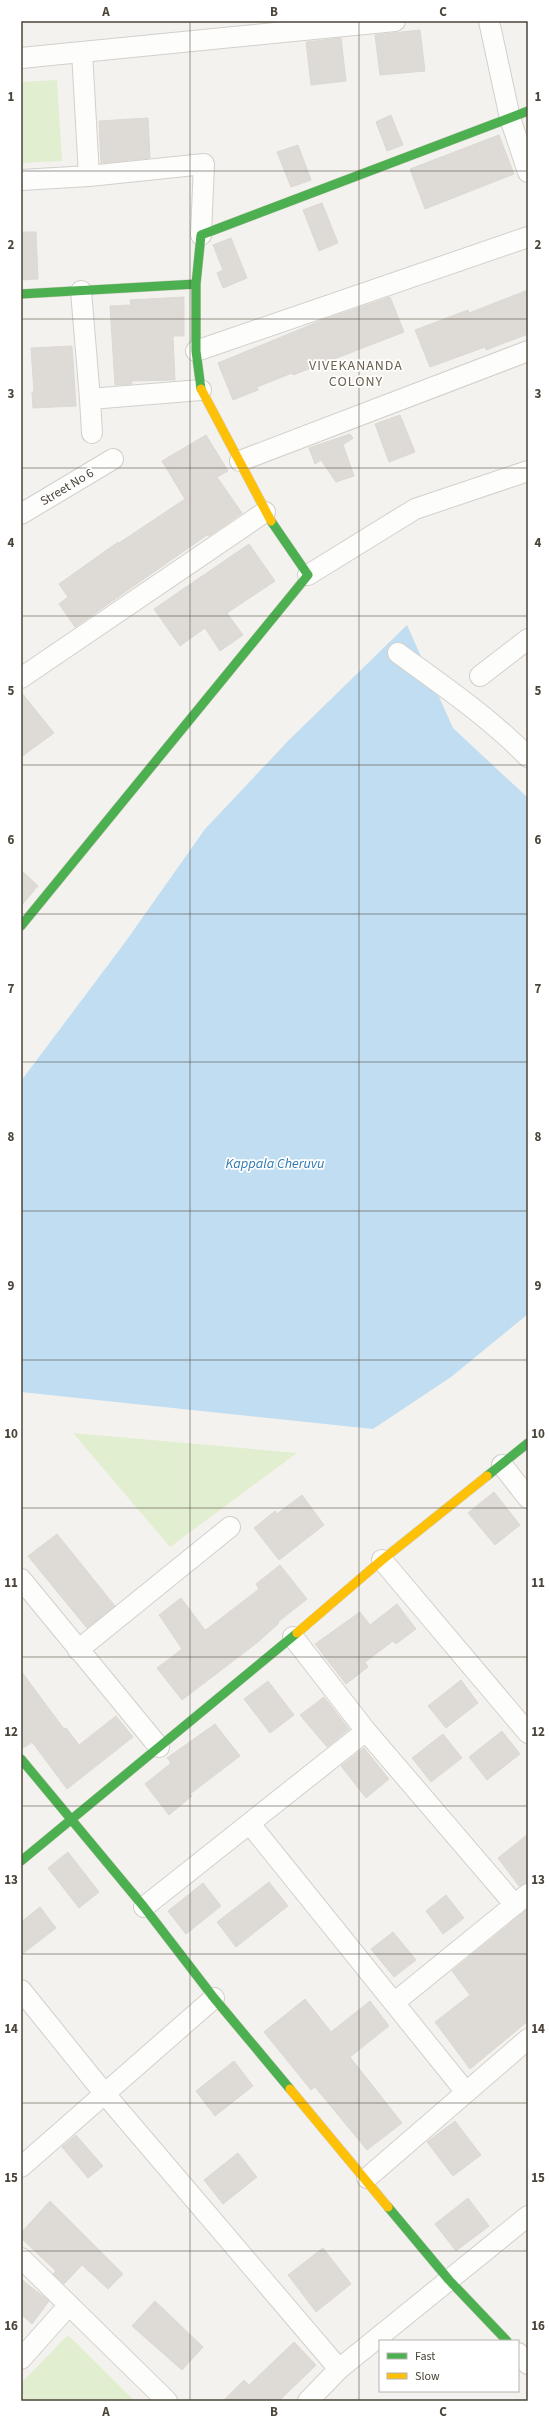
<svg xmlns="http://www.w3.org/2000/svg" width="549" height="2422" font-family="'Source Sans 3',sans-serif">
	<rect width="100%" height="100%" fill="#f4f2ee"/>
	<path fill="#e1eecf" d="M57 80 62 161 21 163V82Z
		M73 1433 297 1453 170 1547Z
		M68 2335 135 2401H21V2383Z"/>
	<path fill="#c0ddf1" d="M407 625 453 728 528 798V1314L451 1377 373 1429 21 1392V1081L126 941 205 829 289 740Z"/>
	<path fill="#dedbd6" stroke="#dcd9d4" d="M420 30 425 71 380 75 375 35Z
		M341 38 346 81 311 85 306 42Z
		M391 115 403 145 387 151 376 122Z
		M148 118 150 158 101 163 99 121Z
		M499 135 514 174 425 209 410 169Z
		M298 145 311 180 291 187 277 152Z
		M322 203 338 243 319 251 303 210Z
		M21 232H36L38 279 21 280Z
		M231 238 247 278 223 288 217 273 223 270 213 245Z
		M528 290V334L486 350 485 347 430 367 415 330 468 310 469 313Z
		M184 297V336H173L175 380 131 381 132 384 115 385 110 306 131 305 130 300Z
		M390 297 404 332 293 375 292 373 257 387 258 390 233 400 218 363 320 321Z
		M72 346 76 406 33 408 32 392H34L31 348Z
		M400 415 415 452 389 462 375 424Z
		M350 434 353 438 343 445 354 476 336 482 321 460 315 464 309 448Z
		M206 435 228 471 217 477 242 513 209 536 207 535 75 627 59 604 68 597 59 584 118 542 119 543 185 499 162 461Z
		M249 544 275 581 227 613 243 635 220 651 205 628 180 646 154 609Z
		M21 692 54 733 21 757Z
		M21 870 38 886 21 906Z
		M494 1492 520 1525 495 1545 468 1513Z
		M302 1495 324 1525 279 1560 254 1528 275 1511 277 1514Z
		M57 1534 115 1606 87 1628 28 1556Z
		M280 1565 307 1599 278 1622 279 1623 258 1642 182 1700 157 1668 182 1649 159 1615 181 1598 205 1630 207 1629 259 1589 256 1584Z
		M397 1604 416 1629 396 1644 393 1641 365 1662 368 1667 346 1684 315 1644 360 1612 370 1625Z
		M21 1671 64 1729 66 1728 79 1745 116 1716 133 1737 67 1789 32 1742 25 1747H21Z
		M461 1680 478 1703 446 1728 428 1706Z
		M268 1681 294 1715 270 1733 244 1699Z
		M324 1697 349 1729 327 1747 300 1715Z
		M215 1724 240 1756 190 1794 192 1796 169 1815 145 1784 171 1763 167 1758Z
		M502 1731 520 1754 487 1780 469 1757Z
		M443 1734 462 1758 431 1782 412 1758Z
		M364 1748 389 1779 366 1798 341 1766Z
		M528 1834V1883L519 1886 498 1858Z
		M68 1852 99 1892 79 1908 48 1868Z
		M269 1882 288 1906 236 1947 217 1922Z
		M203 1883 221 1906 186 1934 168 1911Z
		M446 1895 464 1918 443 1934 426 1911Z
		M40 1907 56 1928 21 1955V1922Z
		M528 1909V2021L470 2069 435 2022 470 1995 452 1971Z
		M393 1932 416 1960 394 1977 371 1949Z
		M305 1999 331 2032 370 2001 389 2026 350 2057 402 2123 367 2150 315 2087 311 2090 264 2032Z
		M234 2061 253 2086 215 2116 196 2091Z
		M455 2121 481 2155 453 2176 427 2142Z
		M76 2135 103 2166 88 2178 62 2147Z
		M238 2153 257 2177 223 2204 204 2180Z
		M468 2198 489 2226 456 2251 435 2224Z
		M50 2201 123 2274 108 2289 82 2265 64 2284 53 2274 56 2271 21 2238V2233Z
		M323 2248 351 2284 316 2312 288 2275Z
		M21 2279 49 2301 32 2324 21 2314Z
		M155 2301 203 2347 182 2370 132 2326Z
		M294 2342 316 2365 279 2401H223L244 2380 249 2385Z"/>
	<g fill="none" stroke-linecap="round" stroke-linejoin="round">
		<g stroke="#d2d0cb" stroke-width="22">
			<path id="street" d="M489 21 510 118 528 172
				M82 52 89 176
				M21 58 395 21
				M21 180 89 176 204 164 201 235
				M81 291 90 399 201 390
				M196 351 528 237
				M90 399 92 433
				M240 461 528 351
				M21 514 113 459
				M308 575 415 509 528 471
				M398 653C443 686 489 717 528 757
				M480 676 528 639
				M21 678 265 512
				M502 1465 528 1498
				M382 1560 528 1733
				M21 1579 159 1747
				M293 1637 366 1731 515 1905
				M78 1650 230 1527
				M250 1824 465 2091
				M144 1907 366 1731
				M21 1990 104 2093 339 2369
				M395 2002 528 1894
				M21 2167 214 1998
				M367 2178 528 2039
				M21 2258 167 2401
				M518 2353 528 2364
				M21 2359 69 2305
				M308 2401 339 2369 528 2216"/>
		</g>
		<g stroke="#d3cfc5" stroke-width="10">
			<path id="fast" d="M196 284V351L201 389
				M21 294 196 284 201 235 528 111
				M21 926 308 575 271 521
				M487 1476 528 1443
				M21 1759 144 1907 214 1998 290 2089
				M21 1861 297 1633
				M388 2207 449 2280 507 2341"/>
		</g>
		<g stroke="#d3cfc5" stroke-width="10">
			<path id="slow" d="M201 389 271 521
				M297 1633 382 1560 487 1476
				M290 2089 388 2207"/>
		</g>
		<use href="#street" stroke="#fdfdfc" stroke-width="20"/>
		<use href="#fast" stroke="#4caf50" stroke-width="9"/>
		<use href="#slow" stroke="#ffc107" stroke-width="9"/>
	</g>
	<path fill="none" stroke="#4b4439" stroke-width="1" stroke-opacity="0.55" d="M190 21V2401M359 21V2401M21 171H528M21 319H528M21 468H528M21 616H528M21 765H528M21 914H528M21 1062H528M21 1211H528M21 1360H528M21 1508H528M21 1657H528M21 1806H528M21 1954H528M21 2103H528M21 2251H528"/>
	<g text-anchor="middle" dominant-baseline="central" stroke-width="3.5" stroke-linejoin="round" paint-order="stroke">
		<g font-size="13" fill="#4b4439" stroke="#fff">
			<text transform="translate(67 487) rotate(-31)">Street No 6</text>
		</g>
		<g font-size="14" letter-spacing="1" fill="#6e6250" stroke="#fff">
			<text x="356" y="366">VIVEKANANDA<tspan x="356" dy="16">COLONY</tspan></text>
		</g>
		<g font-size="14" font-style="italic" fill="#2e7ab2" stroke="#fff">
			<text x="275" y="1164">Kappala Cheruvu</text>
		</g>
	</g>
	<rect width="549" height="2422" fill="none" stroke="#ffffff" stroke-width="44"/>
	<rect x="379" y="2340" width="140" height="52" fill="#ffffff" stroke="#b7b4b0"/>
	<rect x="387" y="2353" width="20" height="6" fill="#4caf50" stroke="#b7b4b0"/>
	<text x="415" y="2360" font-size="12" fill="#4b4439">Fast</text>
	<rect x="387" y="2373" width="20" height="6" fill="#ffc107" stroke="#b7b4b0"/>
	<text x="415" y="2380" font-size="12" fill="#4b4439">Slow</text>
	<rect x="22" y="22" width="505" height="2378" fill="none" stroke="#4b4439" stroke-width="1.5"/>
	<g font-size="13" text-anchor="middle" font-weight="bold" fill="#4b4439">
		<text x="106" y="16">A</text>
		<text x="274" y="16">B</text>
		<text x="443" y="16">C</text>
		<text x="11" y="101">1</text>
		<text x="538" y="101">1</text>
		<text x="11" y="249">2</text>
		<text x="538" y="249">2</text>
		<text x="11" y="398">3</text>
		<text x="538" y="398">3</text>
		<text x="11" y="547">4</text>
		<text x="538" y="547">4</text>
		<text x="11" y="695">5</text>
		<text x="538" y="695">5</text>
		<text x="11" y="844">6</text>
		<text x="538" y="844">6</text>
		<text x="11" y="993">7</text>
		<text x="538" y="993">7</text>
		<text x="11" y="1141">8</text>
		<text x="538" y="1141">8</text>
		<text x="11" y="1290">9</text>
		<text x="538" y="1290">9</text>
		<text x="11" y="1438">10</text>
		<text x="538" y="1438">10</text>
		<text x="11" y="1587">11</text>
		<text x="538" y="1587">11</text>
		<text x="11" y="1736">12</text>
		<text x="538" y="1736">12</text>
		<text x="11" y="1884">13</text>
		<text x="538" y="1884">13</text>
		<text x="11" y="2033">14</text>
		<text x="538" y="2033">14</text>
		<text x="11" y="2182">15</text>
		<text x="538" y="2182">15</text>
		<text x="11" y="2330">16</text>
		<text x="538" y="2330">16</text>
		<text x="106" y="2416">A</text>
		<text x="274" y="2416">B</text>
		<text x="443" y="2416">C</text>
	</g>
</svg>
